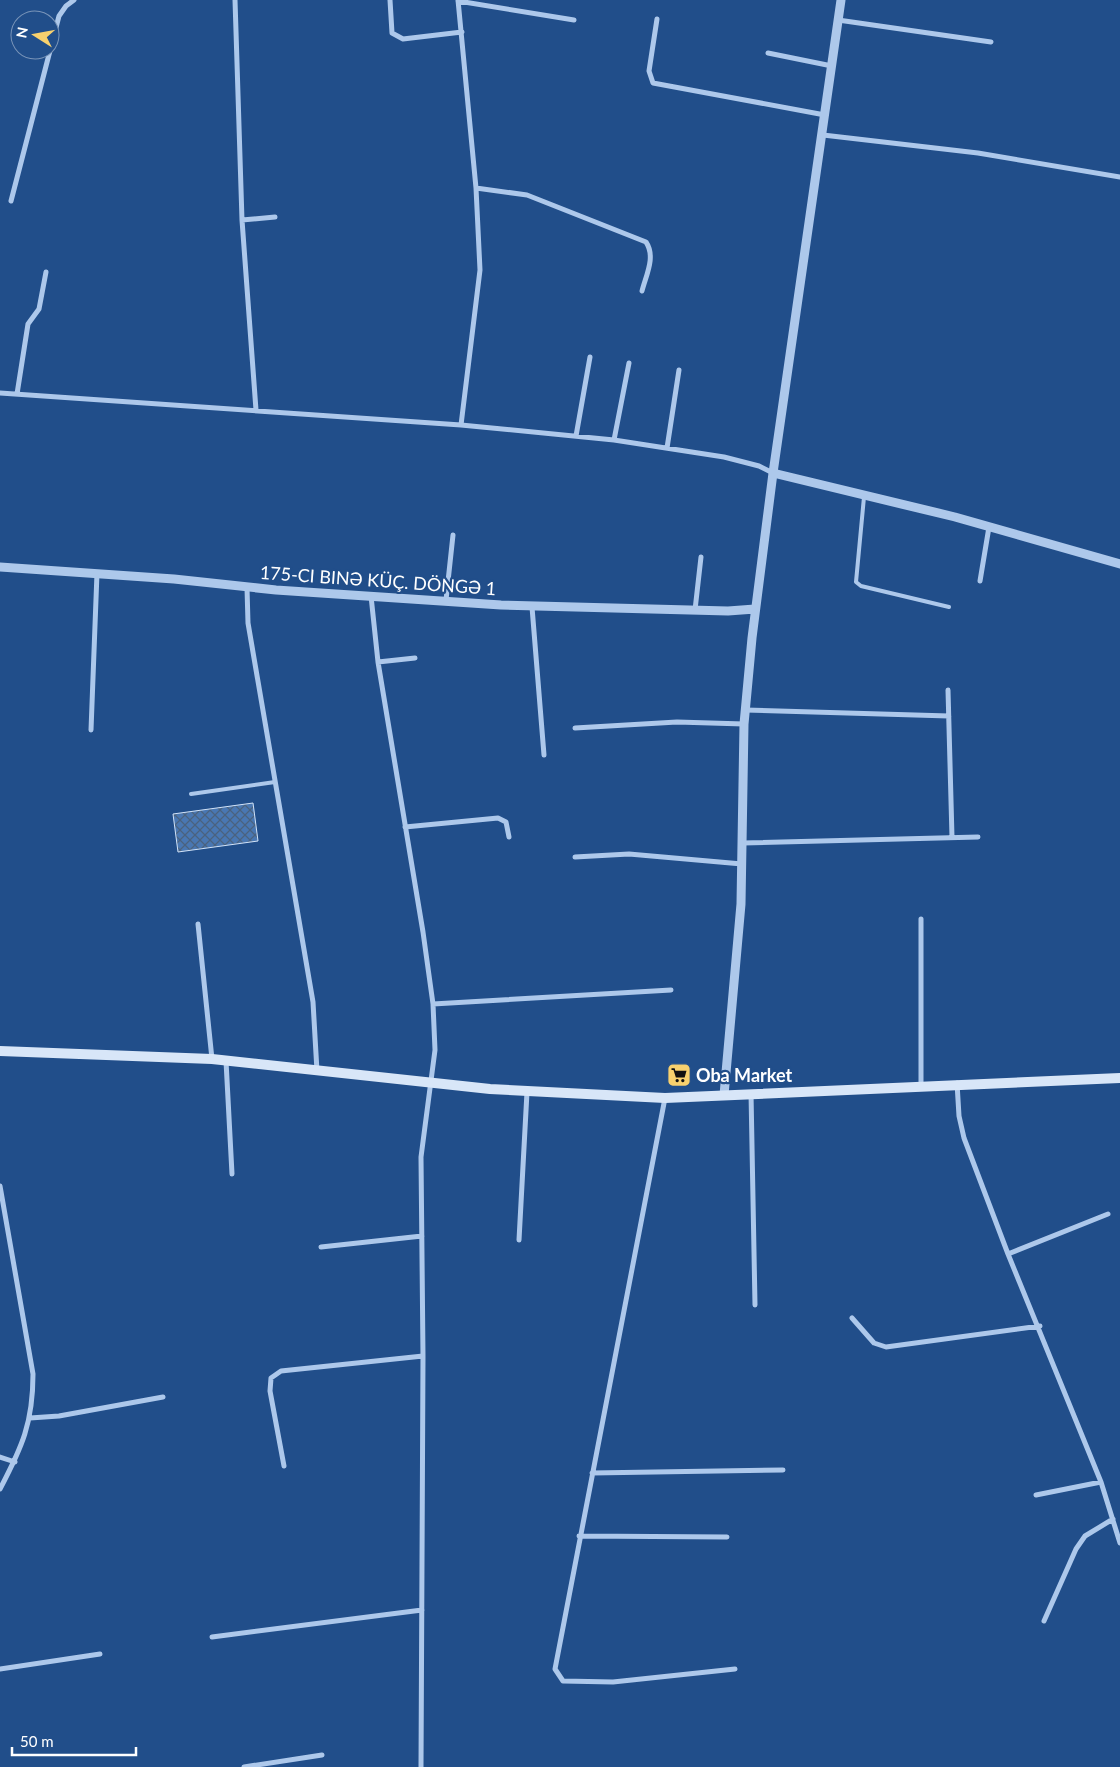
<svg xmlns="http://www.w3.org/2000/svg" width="1120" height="1767" font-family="Lato,sans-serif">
	<defs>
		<pattern id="building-cross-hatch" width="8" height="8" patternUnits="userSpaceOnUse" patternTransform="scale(1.25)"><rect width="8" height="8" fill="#4977b2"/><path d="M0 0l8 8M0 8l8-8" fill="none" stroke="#4a627f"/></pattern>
	</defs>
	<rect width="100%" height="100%" fill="#214e8a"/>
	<path fill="url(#building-cross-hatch)" stroke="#d2e3f8" d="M253 803 258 841 178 852 173 814Z"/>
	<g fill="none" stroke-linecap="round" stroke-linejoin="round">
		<path stroke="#adc8eb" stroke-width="4" d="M864 497 856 582 861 586 949 607
			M191 794 275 782"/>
		<path stroke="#adc8eb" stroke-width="5" d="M235 0 242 220 256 410
			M390 0 392 33 403 39 462 32
			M458 0 476 188 480 270 461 425
			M458 1 574 20
			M657 19 649 71 653 83 825 115
			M838 20 991 42
			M768 53 832 66
			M823 135 978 153 1120 177
			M476 188 527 195 646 242C656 257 646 275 642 291
			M11 201 59 16 66 6 74 0
			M242 220 275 217
			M0 393 461 425 614 440 724 457 759 466 773 473
			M17 394 28 324 39 309 46 272
			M576 436 590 357
			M614 440 629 363
			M667 448 679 370
			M980 581 989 527
			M247 588 248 623 313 1002 317 1071
			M371 596 378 662 423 932 433 1004 435 1050 421 1157 423 1356 421 1767
			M446 600 453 535
			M532 607 544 755
			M695 610 701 557
			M378 662 415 658
			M948 690 952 837
			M745 710 949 716
			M575 728 677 722 744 724
			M91 730 97 573
			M405 827 498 818 506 822 509 837
			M743 843 978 837
			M575 857 629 854 742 864
			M921 919V1085
			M198 924 212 1059
			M433 1004 671 990
			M226 1061 232 1174
			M957 1083 959 1116 964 1138 1008 1254 1101 1482 1120 1543
			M751 1093 755 1305
			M665 1098 555 1669 563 1681 613 1682 735 1669
			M0 1186 33 1374C33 1423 22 1447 0 1489
			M519 1240 527 1092
			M321 1247 422 1236
			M1008 1254 1108 1214
			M852 1318 874 1343 886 1347 1040 1326
			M30 1418 59 1416 163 1397
			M0 1457 15 1462
			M284 1466 270 1391 271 1378 281 1371 423 1356
			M592 1473 783 1470
			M1036 1495 1101 1482
			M579 1536 727 1537
			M1044 1621 1076 1549 1085 1536 1113 1519
			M212 1637 422 1610
			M0 1669 100 1654
			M244 1767 322 1755"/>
		<path stroke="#adc8eb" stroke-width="9" d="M773 473 955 517 1120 564
			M0 567 174 579 276 590 501 605 728 611 755 609
			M724 1095 741 904 744 724 752 638 773 473 841 0"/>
		<path stroke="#d8e6f8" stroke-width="10" d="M0 1051 212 1059 490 1089 665 1098 1120 1078"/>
	</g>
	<defs>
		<g id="supermarket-square" transform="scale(1.25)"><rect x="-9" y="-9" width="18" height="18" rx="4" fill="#f8d16e" stroke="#214e8a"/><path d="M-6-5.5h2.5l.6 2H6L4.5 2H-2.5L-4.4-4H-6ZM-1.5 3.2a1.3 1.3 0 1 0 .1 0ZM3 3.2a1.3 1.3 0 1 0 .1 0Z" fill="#111"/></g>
	</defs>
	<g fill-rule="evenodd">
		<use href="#supermarket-square" x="679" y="1075"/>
	</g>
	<g text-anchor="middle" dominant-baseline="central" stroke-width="4.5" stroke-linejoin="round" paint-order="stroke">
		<g font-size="18" fill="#fff" stroke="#214e8a">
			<text transform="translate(378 580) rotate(4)">175-CI BINƏ KÜÇ. DÖNGƏ 1</text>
		</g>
		<g font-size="18" font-weight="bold" fill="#fff" stroke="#214e8a" text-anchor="start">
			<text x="696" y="1075">Oba Market</text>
		</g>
	</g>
	<g transform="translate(35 35) rotate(281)"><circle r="24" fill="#214e8a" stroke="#7a95b9"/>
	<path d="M0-4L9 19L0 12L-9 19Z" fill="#f8d16e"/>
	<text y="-8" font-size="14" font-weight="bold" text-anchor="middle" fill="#ffffff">N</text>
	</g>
	<path d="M12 1747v8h124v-8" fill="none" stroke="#ffffff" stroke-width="2.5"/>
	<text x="20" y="1747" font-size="15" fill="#ffffff" stroke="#214e8a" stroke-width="4" paint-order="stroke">50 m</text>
</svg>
